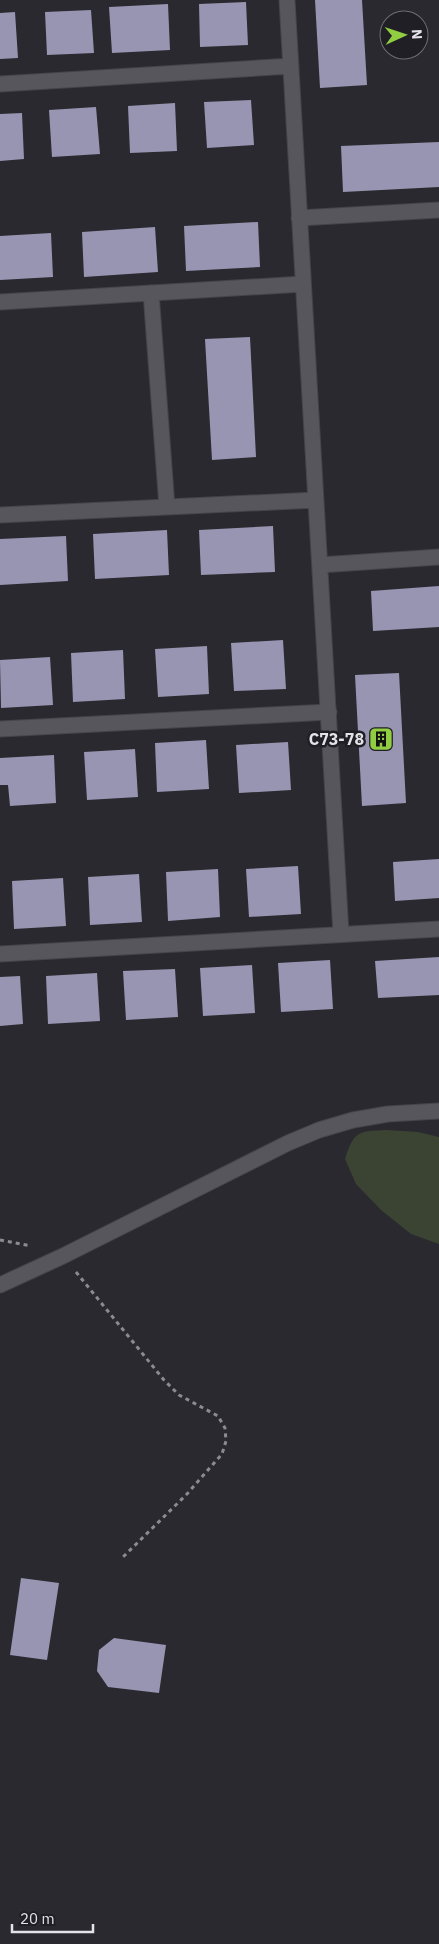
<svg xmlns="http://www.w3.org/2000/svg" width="439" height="1944" font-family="'IBM Plex Sans',sans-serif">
	<rect width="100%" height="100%" fill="#2a292f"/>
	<path fill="#3b4432" d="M387 1130 418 1132 439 1137V1244L411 1234 381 1210 356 1184 345 1159C354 1131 358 1131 387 1130Z"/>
	<path fill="#9895b2" d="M315 0H362L367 85 320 88Z
		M246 2 248 45 200 47 199 4Z
		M168 4 170 50 112 53 109 7Z
		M91 10 94 53 47 55 45 12Z
		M15 12 18 58 0 59V13Z
		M251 100 254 145 207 148 204 102Z
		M175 103 177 151 130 153 128 106Z
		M96 107 100 154 52 157 49 110Z
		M22 113 24 159 0 161V114Z
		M439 142V187L343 192 341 146Z
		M258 222 260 267 186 271 184 226Z
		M155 227 158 272 84 277 82 232Z
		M51 233 53 277 0 280V236Z
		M250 337 256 457 212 460 205 339Z
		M273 526 275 572 201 575 199 530Z
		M167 530 169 575 95 579 93 534Z
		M66 536 68 581 0 585V539Z
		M439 586V627L373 631 371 591Z
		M283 640 286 689 234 691 231 643Z
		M207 646 209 694 158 697 155 649Z
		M123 650 125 699 73 702 71 653Z
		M50 657 53 705 1 708 0 660Z
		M399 673 406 803 362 806 355 675Z
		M206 740 209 789 157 792 155 743Z
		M288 742 291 790 239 793 236 745Z
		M135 749 138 797 87 800 84 752Z
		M54 755 56 803 10 806 8 785H0V758Z
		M439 859V898L395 901 393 862Z
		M298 866 301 914 249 917 246 869Z
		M218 869 220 917 168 921 166 872Z
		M139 874 142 922 90 925 88 877Z
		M63 878 66 926 14 929 12 881Z
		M439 957V995L378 998 375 961Z
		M330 960 333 1009 281 1012 278 963Z
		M252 965 255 1013 203 1016 200 968Z
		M175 969 178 1017 126 1020 123 971Z
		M97 973 100 1021 48 1024 46 976Z
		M20 976 23 1024 0 1026V977Z
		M21 1578 59 1583 47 1660 10 1655Z
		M114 1638 166 1645 159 1693 108 1687 97 1671 99 1650Z"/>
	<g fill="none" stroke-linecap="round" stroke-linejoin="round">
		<g stroke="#444449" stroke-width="17">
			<path id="minor" d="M287 0 341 934
				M0 84 291 66
				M299 218 439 210
				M151 293 167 507
				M0 302 303 284
				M0 515 316 500
				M320 565 439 557
				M0 729 329 712
				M0 954 439 929
				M0 1285 63 1256 288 1143 319 1130 353 1120 388 1114 439 1111"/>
		</g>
		<path stroke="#8c8b90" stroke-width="3" stroke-dasharray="4 4" stroke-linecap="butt" d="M0 1240 31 1246
			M76 1272 164 1380 179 1395 218 1416 225 1428 226 1441 222 1454 187 1494 122 1558"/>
		<use href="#minor" stroke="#56565c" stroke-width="15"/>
	</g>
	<defs>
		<g id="building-square" transform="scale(1.25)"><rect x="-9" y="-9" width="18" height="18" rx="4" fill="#90cd41" stroke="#201f25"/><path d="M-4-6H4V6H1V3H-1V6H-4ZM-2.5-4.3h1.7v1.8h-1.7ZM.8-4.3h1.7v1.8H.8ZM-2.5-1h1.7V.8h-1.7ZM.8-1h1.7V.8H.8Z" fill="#111"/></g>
	</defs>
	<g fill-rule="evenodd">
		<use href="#building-square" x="381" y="739"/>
	</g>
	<g text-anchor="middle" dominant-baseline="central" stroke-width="5" stroke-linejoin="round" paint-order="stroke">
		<g font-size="16" font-weight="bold" fill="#e4e3e7" stroke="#201f25" text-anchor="end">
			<text x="364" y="739">C73-78</text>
		</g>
	</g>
	<g transform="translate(404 35) rotate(87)"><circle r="24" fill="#201f25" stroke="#6e6d73"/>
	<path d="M0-4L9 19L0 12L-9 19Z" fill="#90cd41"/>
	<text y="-8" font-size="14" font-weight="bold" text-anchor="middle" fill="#e4e3e7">N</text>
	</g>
	<path d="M12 1924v8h81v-8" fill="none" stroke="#e4e3e7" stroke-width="2.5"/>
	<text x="20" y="1924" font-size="15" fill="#e4e3e7" stroke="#201f25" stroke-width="4" paint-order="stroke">20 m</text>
</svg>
